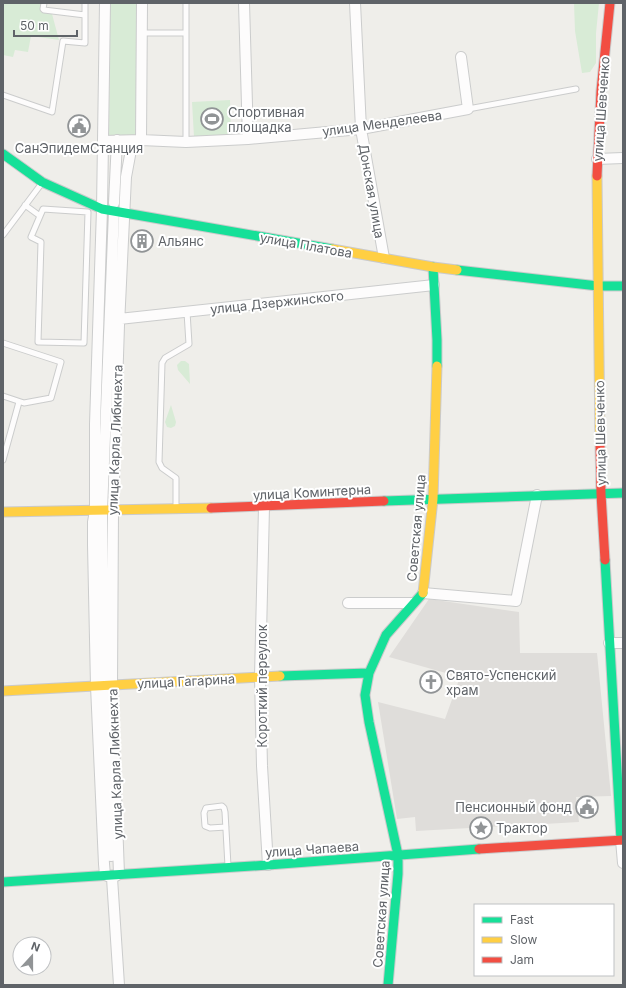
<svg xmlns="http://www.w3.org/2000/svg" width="626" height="988" font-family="Inter,sans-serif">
	<rect width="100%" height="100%" fill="#efeeea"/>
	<path fill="#dfddda" d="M429 599 519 612 520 653H597L611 796 576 797 579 822 416 831 415 817 397 819 378 702 445 719 460 677 389 657Z"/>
	<path fill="#d8ebd6" d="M3 3H42L41 12 52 14 59 40 31 36 28 52 15 50 13 57 3 55Z
		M110 3H139L138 138 109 137Z
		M574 3H599L596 33V63L590 72 582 73 575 31Z
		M230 100 231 135 194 137 192 102Z
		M181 361H185L189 364 190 384 178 370 177 365Z
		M171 405 176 422 175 426 171 428 167 427 165 422Z"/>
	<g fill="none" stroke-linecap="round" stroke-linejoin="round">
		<g stroke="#cbcccc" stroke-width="7">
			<path id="lane" d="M44 3 43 9 44 10 85 15
				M141 33H186
				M3 95 52 112 63 41 85 43V3
				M468 109 576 89
				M186 142V3
				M25 205 40 216 31 237 41 242 38 342 84 343 88 212 43 209 40 216
				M3 235 42 183
				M3 343 61 362 51 398 24 403 3 396
				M3 460 19 402
				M176 507V478L162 468 159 462 162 363 165 358 189 344 187 312
				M226 827 210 828 205 826 204 813 206 808 222 806 224 808 225 812 228 866"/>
		</g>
		<g stroke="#cbcccc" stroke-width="12">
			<path id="street" d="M105 3 102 209 95 424V511L93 522V545L96 686 104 864 105 875 112 878
				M244 3 248 139
				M355 3 361 129 384 258
				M103 141 141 140 186 142 248 139 361 129 468 109 461 57
				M597 159 623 158
				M114 203 117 140
				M119 319 434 285
				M264 507 260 677 262 766 268 865
				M423 593 516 601 537 495
				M348 603H413
				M609 643H623
				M621 840 623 863
				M111 856 104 686 102 511 114 211
				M114 877 119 874 112 686 113 511 119 325 126 177 131 150 141 140 142 3
				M112 878 119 985"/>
		</g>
		<g stroke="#cacacb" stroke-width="11">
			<path id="fast" d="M3 154 42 182 102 209 332 249
				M433 267 437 340V366
				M457 270 598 286H623
				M384 501 623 493
				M605 560 621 840
				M280 676 369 673
				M3 882 268 865 479 849
				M388 985 398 874V855L369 722 365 695 369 673 386 635 423 593"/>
		</g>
		<g stroke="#cacacb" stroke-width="11">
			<path id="slow" d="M597 176 600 443
				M332 249 433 267 457 270
				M3 512 211 508
				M423 593 433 499 437 366
				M3 691 280 676"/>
		</g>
		<g stroke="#cacacb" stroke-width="11">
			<path id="jam" d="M597 176 601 91 610 3
				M600 443 601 494 605 560
				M211 508 384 501
				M479 849 623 840"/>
		</g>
		<use href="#lane" stroke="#fdfcfc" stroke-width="5"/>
		<use href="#street" stroke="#fdfcfc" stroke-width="10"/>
		<use href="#fast" stroke="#16e098" stroke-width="9"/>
		<use href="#slow" stroke="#ffcf43" stroke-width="9"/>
		<use href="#jam" stroke="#f24e42" stroke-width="9"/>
	</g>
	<defs>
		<g id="stadium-ring" transform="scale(1.15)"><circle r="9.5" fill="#fff" stroke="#919496" stroke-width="1.5"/><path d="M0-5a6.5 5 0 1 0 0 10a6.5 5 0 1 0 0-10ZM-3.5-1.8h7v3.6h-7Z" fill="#919496"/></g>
		<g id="civic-ring" transform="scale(1.15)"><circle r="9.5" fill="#fff" stroke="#919496" stroke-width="1.5"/><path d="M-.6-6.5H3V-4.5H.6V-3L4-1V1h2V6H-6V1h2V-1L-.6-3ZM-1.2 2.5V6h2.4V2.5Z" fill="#919496"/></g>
		<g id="building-ring" transform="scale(1.15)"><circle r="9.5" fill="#fff" stroke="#919496" stroke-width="1.5"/><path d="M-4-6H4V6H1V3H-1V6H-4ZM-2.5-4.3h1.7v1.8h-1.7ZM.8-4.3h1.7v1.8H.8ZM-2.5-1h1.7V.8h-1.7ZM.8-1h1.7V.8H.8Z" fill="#919496"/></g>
		<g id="church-ring" transform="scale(1.15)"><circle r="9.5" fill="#fff" stroke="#919496" stroke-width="1.5"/><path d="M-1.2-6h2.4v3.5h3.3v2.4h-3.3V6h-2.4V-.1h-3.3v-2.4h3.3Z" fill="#919496"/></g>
		<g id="sight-ring" transform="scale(1.15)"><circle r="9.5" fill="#fff" stroke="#919496" stroke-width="1.5"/><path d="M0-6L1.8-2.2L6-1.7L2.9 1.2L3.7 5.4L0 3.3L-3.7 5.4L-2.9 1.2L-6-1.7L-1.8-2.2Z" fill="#919496"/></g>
	</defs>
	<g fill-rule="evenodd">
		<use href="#stadium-ring" x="212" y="119"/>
		<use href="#civic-ring" x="79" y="126"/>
		<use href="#building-ring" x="142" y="241"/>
		<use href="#church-ring" x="431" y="682"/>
		<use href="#civic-ring" x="587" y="807"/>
		<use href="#sight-ring" x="481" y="828"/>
	</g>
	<g text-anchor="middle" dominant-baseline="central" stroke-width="4" stroke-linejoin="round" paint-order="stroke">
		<g font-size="13" fill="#5f6368" stroke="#fff">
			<text transform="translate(601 109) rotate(-86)">улица Шевченко</text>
			<text transform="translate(382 123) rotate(-8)">улица Менделеева</text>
			<text transform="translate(372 191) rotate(80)">Донская улица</text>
			<text transform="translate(306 245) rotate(10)">улица Платова</text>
			<text transform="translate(277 302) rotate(-6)">улица Дзержинского</text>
			<text transform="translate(600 433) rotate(-91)">улица Шевченко</text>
			<text transform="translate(115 440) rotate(-88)">улица Карла Либкнехта</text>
			<text transform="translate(312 492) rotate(-3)">улица Коминтерна</text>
			<text transform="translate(416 528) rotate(-85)">Советская улица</text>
			<text transform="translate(186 681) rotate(-3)">улица Гагарина</text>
			<text transform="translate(262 686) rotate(-90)">Короткий переулок</text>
			<text transform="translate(115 764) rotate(-92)">улица Карла Либкнехта</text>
			<text transform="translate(312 849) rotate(-4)">улица Чапаева</text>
			<text transform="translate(381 914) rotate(-86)">Советская улица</text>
		</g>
		<g font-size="13" fill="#5f6368" stroke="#fff" text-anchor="start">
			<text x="228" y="112">Спортивная<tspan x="228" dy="15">площадка</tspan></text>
			<text x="79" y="148" text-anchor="middle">СанЭпидемСтанция</text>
			<text x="158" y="241">Альянс</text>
			<text x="446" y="675">Свято-Успенский<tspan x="446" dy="15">храм</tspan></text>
			<text x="572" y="807" text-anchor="end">Пенсионный фонд</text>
			<text x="496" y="828">Трактор</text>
		</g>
	</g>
	<rect width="626" height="988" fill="none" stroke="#5f6368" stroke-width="8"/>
	<rect x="474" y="904" width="140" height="72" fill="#ffffff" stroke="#bfc1c3"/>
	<rect x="482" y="917" width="20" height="6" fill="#16e098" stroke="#bfc1c3"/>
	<text x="510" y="924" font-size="12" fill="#5f6368">Fast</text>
	<rect x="482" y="937" width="20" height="6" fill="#ffcf43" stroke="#bfc1c3"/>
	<text x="510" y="944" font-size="12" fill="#5f6368">Slow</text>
	<rect x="482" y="957" width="20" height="6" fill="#f24e42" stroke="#bfc1c3"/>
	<text x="510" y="964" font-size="12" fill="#5f6368">Jam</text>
	<g transform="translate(32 956) rotate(21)"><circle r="19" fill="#ffffff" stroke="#bfc1c3"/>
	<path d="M0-3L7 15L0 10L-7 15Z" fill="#919496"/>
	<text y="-6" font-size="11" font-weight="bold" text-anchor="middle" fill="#5f6368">N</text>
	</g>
	<path d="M14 30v6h63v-6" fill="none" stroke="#5f6368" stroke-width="2"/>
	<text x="20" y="30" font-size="12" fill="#5f6368" stroke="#ffffff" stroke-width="3" paint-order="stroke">50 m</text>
</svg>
